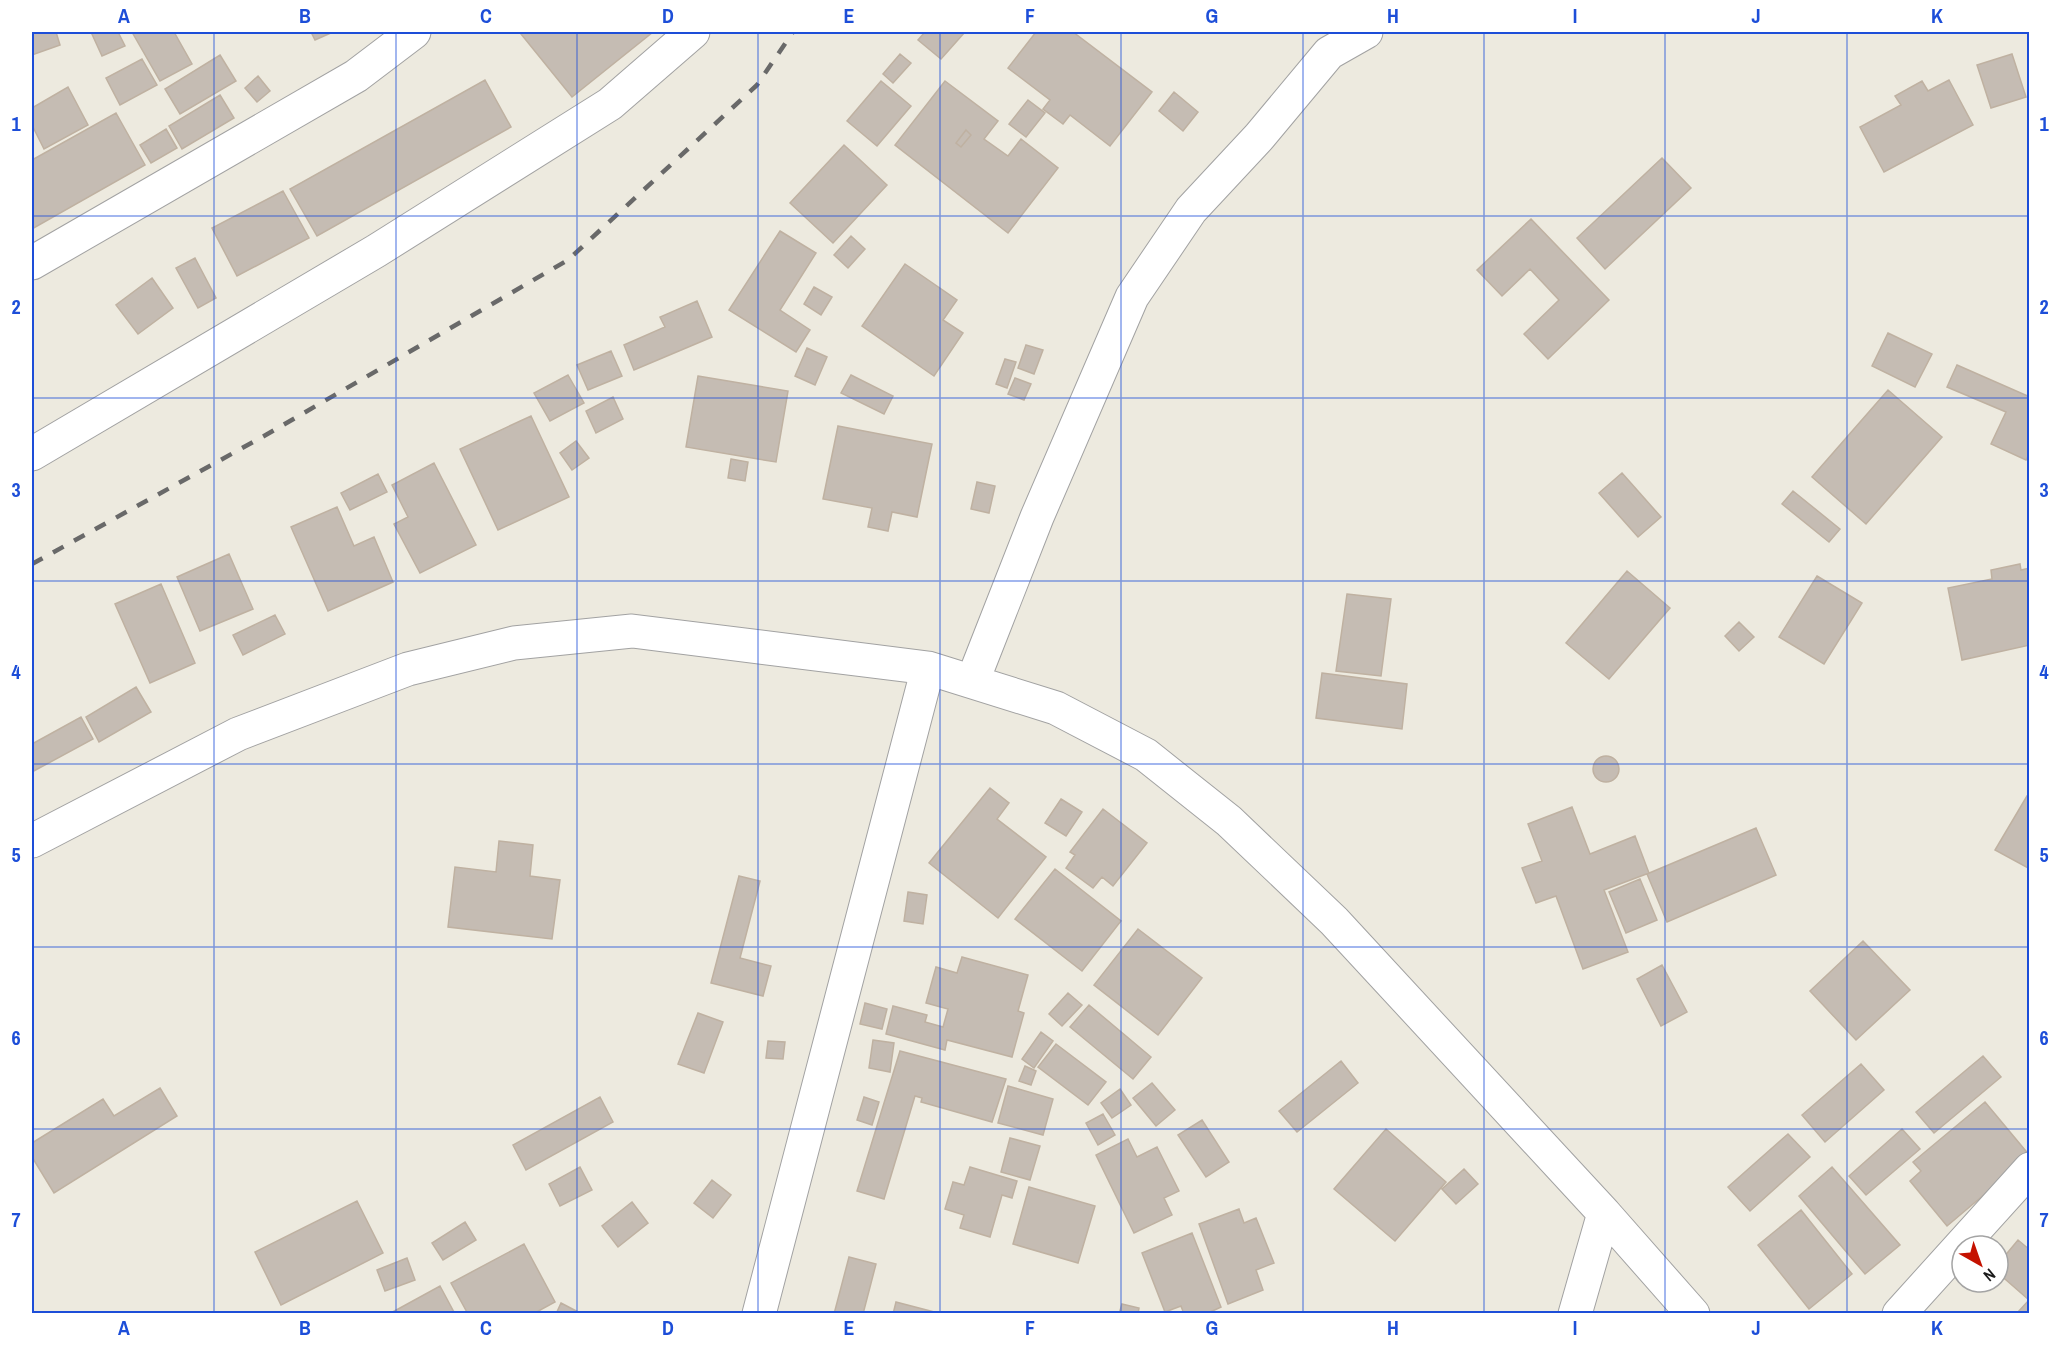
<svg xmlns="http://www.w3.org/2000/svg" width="2061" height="1345" font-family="'Archivo Narrow',sans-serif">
	<rect width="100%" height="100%" fill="#edeadf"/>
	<path fill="#c5bcb3" stroke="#bfb1a1" stroke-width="1.5" fill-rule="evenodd" d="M32 32H56L60 45 32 55Z
		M91 32H118L125 46 102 56Z
		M132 32H174L192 64 160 81Z
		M311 32H333L315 40Z
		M525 32H653L572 97 521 34Z
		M925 32H965L941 59 918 40Z
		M1036 32H1073L1152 92 1110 146 1070 115 1063 124 1043 109 1050 100 1008 68Z
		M900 54 911 63 893 83 883 74Z
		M2012 54 2026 97 1991 108 1977 65Z
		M220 55 236 81 180 114 165 89Z
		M142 59 157 85 120 105 106 78Z
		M258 76 270 91 257 102 245 88Z
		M485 80 511 127 317 236 290 189Z
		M1949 80 1973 125 1884 172 1860 127 1901 105 1895 96 1922 81 1928 91Z
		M881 81 911 106 877 146 847 121Z
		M945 81 998 121 984 139 1008 156 1021 139 1058 168 1008 233 895 145ZM966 130 971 135 961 147 956 143Z
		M68 87 88 125 44 149 32 125V108Z
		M1174 92 1198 112 1183 131 1159 111Z
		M220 95 234 118 182 149 169 126Z
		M1028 100 1045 113 1026 137 1009 124Z
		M116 113 145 165 32 229V160Z
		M166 129 177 148 151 163 140 145Z
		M966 130 971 135 961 147 956 143Z
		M844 145 887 185 833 243 790 203Z
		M1662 158 1691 188 1605 269 1577 238Z
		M283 191 309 238 237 276 212 228Z
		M1531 219 1609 300 1548 359 1524 334 1559 300 1530 269 1502 296 1477 270Z
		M780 231 816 253 780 310 810 330 796 352 729 310Z
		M851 236 865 249 848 268 834 255Z
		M195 258 216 298 198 308 176 268Z
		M905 264 957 300 943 320 963 333 934 376 862 326Z
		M152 278 173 308 138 334 116 305Z
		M814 287 832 297 821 315 804 304Z
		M697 301 712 337 634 370 624 345 665 327 660 317Z
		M1888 333 1932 354 1915 387 1872 366Z
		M1026 345 1043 350 1034 374 1018 368Z
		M807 348 827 357 815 385 795 376Z
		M611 351 622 376 588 390 577 365Z
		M1005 359 1016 362 1007 388 996 384Z
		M1957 365 2030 397V452L2026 460 1991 444 2006 412 1947 387Z
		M568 375 584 403 550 421 534 393Z
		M851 375 893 396 884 414 841 393Z
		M698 376 788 391 776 462 686 447Z
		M1015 378 1031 384 1024 400 1008 394Z
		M1888 390 1942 437 1866 524 1812 477Z
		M613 397 623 419 596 433 586 411Z
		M531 416 569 497 498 530 460 449Z
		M838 426 932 444 917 517 892 512 888 531 868 527 872 508 823 499Z
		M576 441 589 458 572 470 560 453Z
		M731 459 748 462 745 481 728 478Z
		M434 463 476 545 420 573 394 524 408 517 392 485Z
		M1622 473 1661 517 1638 537 1599 493Z
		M378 474 387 492 350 510 341 493Z
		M977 482 995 486 989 513 971 509Z
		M1793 491 1840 529 1829 542 1782 504Z
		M337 507 354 546 374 537 393 582 328 611 291 527Z
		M229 554 253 609 200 631 177 577Z
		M2020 564 2021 570 2030 568V645L1962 660 1948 588 1992 579 1991 570Z
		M1627 571 1670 608 1609 679 1566 643Z
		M1817 576 1862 603 1824 664 1779 637Z
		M161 584 195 663 150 683 115 604Z
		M1347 594 1391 599 1381 676 1336 671Z
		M275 615 285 634 243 655 233 635Z
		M1739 622 1754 637 1739 651 1725 636Z
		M1322 673 1407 684 1402 729 1316 718Z
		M136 687 151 712 99 742 86 717Z
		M81 717 93 739 32 772V744Z
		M1593 769a13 13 0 1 1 26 0a13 13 0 1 1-26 0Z
		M990 788 1009 803 997 819 1046 857 998 918 929 863Z
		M2027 796 2030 797V869L1995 850Z
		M1061 799 1082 812 1066 836 1045 823Z
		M1572 807 1590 854 1635 836 1649 873 1604 890 1628 952 1583 969 1556 896 1536 903 1522 868 1542 861 1528 824Z
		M1103 809 1147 843 1113 886 1102 877 1093 888 1066 868 1075 855 1070 852Z
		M1756 828 1776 875 1667 922 1647 874Z
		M499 841 533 845 530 876 560 880 552 939 448 927 455 867 496 872Z
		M1055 869 1121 921 1082 971 1015 919Z
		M739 876 760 881 740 958 771 966 763 996 711 983Z
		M1640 879 1657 920 1626 933 1609 892Z
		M908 892 927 895 923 924 904 921Z
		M1138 929 1202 978 1158 1035 1094 985Z
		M1863 941 1910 990 1856 1040 1810 991Z
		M962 957 1028 975 1018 1011 1024 1013 1012 1057 947 1040 945 1050 886 1034 893 1006 927 1015 925 1022 943 1027 948 1009 926 1003 936 967 957 973Z
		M1662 965 1687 1012 1661 1026 1637 979Z
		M1068 993 1082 1005 1062 1026 1049 1014Z
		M865 1003 887 1009 882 1029 860 1024Z
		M1089 1005 1151 1057 1133 1079 1070 1027Z
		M698 1013 723 1022 704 1073 678 1064Z
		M1041 1032 1053 1041 1034 1068 1022 1059Z
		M873 1040 894 1043 890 1072 869 1068Z
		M768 1041 785 1042 783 1059 766 1058Z
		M1056 1044 1106 1082 1088 1105 1038 1067Z
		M900 1051 1006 1079 992 1122 921 1102 922 1098 915 1096 884 1199 857 1191Z
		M1983 1056 2001 1077 1934 1133 1916 1112Z
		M1341 1061 1358 1083 1297 1132 1279 1111Z
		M1861 1064 1884 1090 1825 1142 1802 1115Z
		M1025 1066 1036 1071 1031 1085 1019 1081Z
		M1152 1083 1175 1110 1156 1126 1133 1098Z
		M1008 1086 1053 1099 1043 1135 998 1123Z
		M160 1088 177 1116 54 1193 32 1157V1143L103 1099 114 1116Z
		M1120 1089 1131 1105 1112 1118 1101 1103Z
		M600 1097 613 1122 526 1170 513 1145Z
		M864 1097 879 1102 872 1125 857 1120Z
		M1985 1102 2030 1156 1947 1226 1910 1181 1921 1171 1913 1162Z
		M1103 1114 1115 1135 1098 1145 1086 1123Z
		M1202 1120 1229 1162 1206 1177 1178 1135Z
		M1386 1129 1446 1182 1395 1241 1334 1189Z
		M1902 1129 1920 1149 1866 1195 1849 1176Z
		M1788 1134 1810 1157 1750 1211 1728 1187Z
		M1010 1138 1040 1146 1030 1180 1001 1172Z
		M1128 1139 1137 1157 1157 1147 1179 1191 1164 1198 1172 1215 1134 1233 1096 1155Z
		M580 1167 592 1190 560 1206 549 1184Z
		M970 1167 1017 1181 1012 1198 1002 1195 990 1237 960 1228 964 1215 945 1209 953 1182 964 1185Z
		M1832 1167 1900 1245 1865 1274 1799 1196Z
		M1464 1169 1478 1184 1456 1204 1442 1189Z
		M712 1180 731 1195 713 1218 694 1203Z
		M1029 1187 1095 1206 1078 1263 1013 1244Z
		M357 1201 383 1253 281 1305 255 1252Z
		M632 1202 648 1223 618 1247 602 1226Z
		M1239 1209 1244 1223 1256 1218 1274 1263 1256 1270 1263 1290 1228 1304 1199 1224Z
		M1801 1210 1852 1274 1809 1309 1758 1245Z
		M465 1222 476 1240 443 1260 432 1243Z
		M1192 1233 1221 1307 1206 1314H1184L1181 1306 1165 1312 1142 1253Z
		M2018 1240 2030 1250V1314L2017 1313 2029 1300 1998 1273V1264Z
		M524 1244 555 1302 533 1314H468L451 1283Z
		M849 1257 876 1264 863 1314H834Z
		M407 1258 415 1280 385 1291 377 1270Z
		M440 1286 455 1314H389Z
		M896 1302 942 1314H893Z
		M561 1303 582 1314H556Z
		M1122 1304 1139 1308 1138 1314H1119Z"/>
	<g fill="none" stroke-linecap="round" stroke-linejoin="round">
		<g stroke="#a2a2a2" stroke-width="35">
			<path id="street" d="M32 263 356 76 414 32
				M32 454 376 251 610 104 693 32
				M973 680 1037 517 1132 297 1191 210 1259 137 1329 53 1366 32
				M32 841 238 734 408 669 514 643 632 631 928 668 1056 708 1146 755 1229 821 1334 921 1604 1213 1693 1314
				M759 1314 928 668
				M1575 1314 1604 1213
				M1899 1314 2030 1169"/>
		</g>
		<use href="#street" stroke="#fff" stroke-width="33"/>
		<path stroke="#696969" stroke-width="4.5" stroke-dasharray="12 12" stroke-linecap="butt" d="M32 564 264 436 568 260 757 85 793 32"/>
	</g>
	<path fill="none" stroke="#1d4ed8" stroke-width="1.5" stroke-opacity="0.55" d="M214 32V1314M396 32V1314M577 32V1314M758 32V1314M940 32V1314M1121 32V1314M1303 32V1314M1484 32V1314M1665 32V1314M1847 32V1314M32 216H2030M32 398H2030M32 581H2030M32 764H2030M32 947H2030M32 1129H2030"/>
	<rect width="2061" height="1345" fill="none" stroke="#ffffff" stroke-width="66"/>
	<g transform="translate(1980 1264) rotate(140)"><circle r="28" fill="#ffffff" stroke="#a4a4a4" stroke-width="1.5"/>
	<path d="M0-4.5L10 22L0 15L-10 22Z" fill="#c51200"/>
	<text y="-9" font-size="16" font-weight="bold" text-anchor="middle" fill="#1b1b1b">N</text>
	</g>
	<rect x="33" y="33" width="1995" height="1279" fill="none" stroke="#1d4ed8" stroke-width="2"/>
	<g font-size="20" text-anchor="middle" font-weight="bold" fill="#1d4ed8">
		<text x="124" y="23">A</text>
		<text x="305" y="23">B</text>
		<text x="486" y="23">C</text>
		<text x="668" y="23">D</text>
		<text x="849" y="23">E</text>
		<text x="1030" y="23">F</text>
		<text x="1212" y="23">G</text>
		<text x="1393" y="23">H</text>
		<text x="1575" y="23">I</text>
		<text x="1756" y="23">J</text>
		<text x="1937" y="23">K</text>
		<text x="16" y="131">1</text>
		<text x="2044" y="131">1</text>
		<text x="16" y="314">2</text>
		<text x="2044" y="314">2</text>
		<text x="16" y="497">3</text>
		<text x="2044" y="497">3</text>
		<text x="16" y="679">4</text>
		<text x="2044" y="679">4</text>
		<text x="16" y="862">5</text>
		<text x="2044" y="862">5</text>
		<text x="16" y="1045">6</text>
		<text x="2044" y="1045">6</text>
		<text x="16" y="1227">7</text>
		<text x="2044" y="1227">7</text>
		<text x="124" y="1335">A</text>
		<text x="305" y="1335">B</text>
		<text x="486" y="1335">C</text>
		<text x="668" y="1335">D</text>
		<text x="849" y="1335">E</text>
		<text x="1030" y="1335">F</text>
		<text x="1212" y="1335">G</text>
		<text x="1393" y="1335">H</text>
		<text x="1575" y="1335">I</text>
		<text x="1756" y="1335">J</text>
		<text x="1937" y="1335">K</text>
	</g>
</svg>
